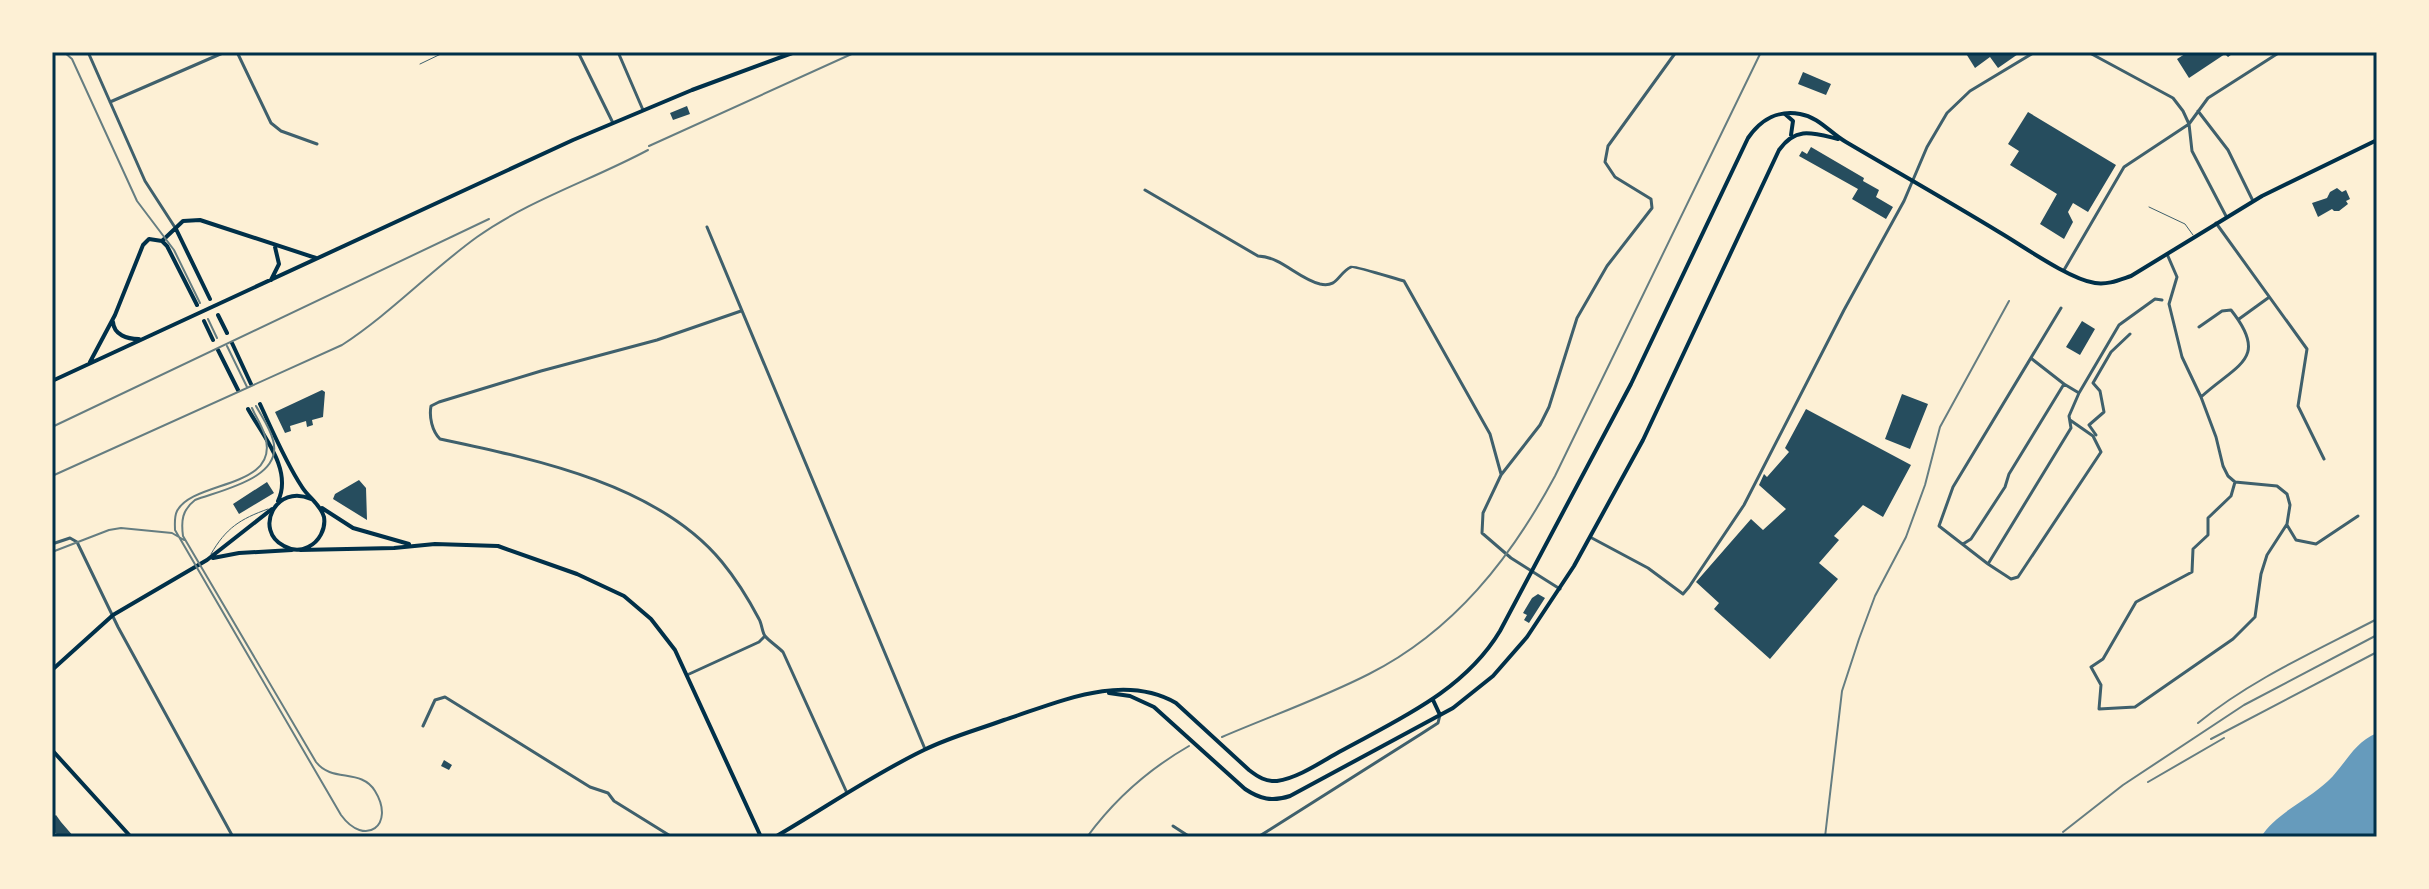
<svg xmlns="http://www.w3.org/2000/svg" width="2429" height="889" font-family="'IBM Plex Serif',serif">
	<rect width="100%" height="100%" fill="#fdf0d5"/>
	<path fill="#669bbc" d="M2377 733V837H2261C2276 813 2308 800 2328 781 2346 764 2353 743 2377 733Z"/>
	<path fill="#264d5e" d="M1965 52H2021L1998 68 1990 57 1975 68Z
		M2188 52H2235L2228 57 2225 54 2189 78 2177 59Z
		M1803 72 1831 84 1826 95 1798 84Z
		M687 106 690 114 673 120 670 113Z
		M2028 112 2116 165 2088 212 2073 203 2068 212 2073 222 2064 239 2040 224 2057 194 2010 165 2019 151 2008 144Z
		M1811 147 1864 178 1863 181 1879 190 1876 197 1893 207 1886 219 1852 199 1858 189 1799 156 1802 151 1807 154Z
		M2337 188 2342 192 2346 190 2350 199 2346 201 2348 204 2339 211H2334L2332 209 2318 217 2312 203 2327 198 2330 192Z
		M2082 321 2095 329 2080 355 2066 347Z
		M322 390 325 392 323 417 312 420 313 425 307 427 306 421 290 426 291 431 285 433 275 412Z
		M1902 394 1928 404 1910 449 1885 439Z
		M1806 409 1911 465 1883 517 1863 505 1834 536 1839 540 1819 563 1838 579 1770 659 1714 609 1719 603 1696 582 1751 519 1763 530 1786 509 1759 485 1764 474 1767 477 1789 452 1785 448Z
		M359 480 366 488 367 520 333 499 335 494Z
		M267 482 274 493 239 514 233 504Z
		M1538 594 1545 598 1529 623 1524 620 1527 615 1523 613 1532 598Z
		M444 760 452 765 449 770 441 766Z
		M56 815 61 822 74 837H60L52 830V818Z"/>
	<g fill="none" stroke-linecap="round" stroke-linejoin="round">
		<path stroke="#3f606c" stroke-width="1" d="M420 64 445 52
			M2149 207 2185 224 2193 235
			M211 554C226 528 240 519 268 509"/>
		<path stroke="#3f606c" stroke-width="3" d="M88 52 145 181 176 229
			M237 52 271 123 281 131 317 144
			M564 52 579 54 613 123
			M2088 52 2173 98 2183 111 2189 124 2192 151 2226 216
			M110 102 225 52
			M2198 111 2228 150 2253 201
			M1145 190 1258 256C1282 257 1297 278 1320 284 1338 288 1338 273 1351 267 1353 265 1396 279 1404 281L1490 434 1501 474
			M2216 223 2307 349 2298 406 2324 459
			M707 227 925 749
			M2167 254 2177 277 2169 304 2182 357 2201 397 2216 437 2223 466 2228 476 2235 482 2277 486 2287 494 2290 505 2287 524 2267 555 2261 574 2255 617 2233 639 2135 707 2099 709 2101 685 2091 667 2103 659 2136 602 2192 572 2193 549 2208 535V518L2231 496 2235 482
			M2064 270 2124 167 2189 124 2208 98 2280 52
			M2061 308 1953 487 1939 526 1988 564 2071 428 2069 416 2079 393 2119 325 2155 299 2162 300
			M741 311 657 340 541 371 439 402 431 406C429 417 432 431 440 439 534 459 658 484 722 562 736 579 749 600 759 619 762 624 762 632 765 636 768 640 778 647 783 652L847 793
			M2239 319 2268 298
			M2199 327 2222 311 2231 310C2270 359 2237 364 2201 397
			M2064 384 2079 393
			M2096 435 2089 425 2104 412 2100 391 2093 383 2111 352 2130 334
			M2287 525 2296 540 2316 544 2358 516
			M1590 537 1648 568 1683 594 1689 587 1744 505 1844 310 1904 201 1927 147 1947 113 1970 91 2035 52
			M52 544 70 538 77 542 118 627 233 837
			M1963 544 1971 539 2005 487 2009 474 2064 384 2032 359
			M1988 564 2011 579 2018 577 2101 452 2093 436 2070 420
			M1560 589 1511 558 1482 533 1483 513 1501 475 1540 425 1549 407 1577 318 1607 266 1652 208 1651 199 1615 177 1605 162 1608 146 1676 52
			M687 675 759 642 765 636
			M423 726 435 700 445 697 590 787 608 793 614 801 672 837
			M1173 826 1190 837
			M1258 837 1421 734 1438 723 1440 715"/>
		<path stroke="#3f606c" stroke-width="3" d="M618 52 643 110"/>
		<path stroke="#003049" stroke-width="4" d="M213 558 239 553 292 550
			M52 670 113 615 207 560 272 509"/>
		<path stroke="#003049" stroke-width="4" d="M1785 114 1793 121 1791 135
			M176 229 210 299
			M162 241 167 246 197 305
			M271 280 279 264 275 247
			M218 315 227 333
			M204 321 213 340
			M113 322C114 335 127 339 139 339
			M232 343 251 384
			M218 350 238 390
			M90 362 115 315 143 245 149 239 162 241 183 221 200 220 316 258
			M52 381 573 140 692 90 795 52
			M260 404C273 432 285 461 302 487 308 497 321 505 324 517 326 529 319 542 308 547 300 551 291 550 284 546 253 530 276 483 311 499
			M248 409C263 436 293 470 278 501
			M322 508 353 528 409 544
			M300 550 394 548 435 544 498 546 577 574 624 596 651 619 675 650 761 837
			M1109 693 1130 696 1154 707 1245 789C1260 799 1272 802 1290 796L1453 708 1493 676 1527 637 1574 566 1643 440 1779 150C1796 126 1813 133 1838 139
			M1433 700 1440 715
			M52 750 131 837
			M775 837C825 808 872 775 924 750 950 737 977 730 1004 720 1057 703 1122 672 1176 703L1249 770C1258 777 1266 782 1277 781 1298 778 1321 762 1339 752 1399 719 1464 691 1500 631L1631 384 1748 138C1761 119 1777 110 1800 114 1819 117 1830 133 1846 142 1897 172 1948 201 1999 232 2023 246 2069 279 2095 283 2108 285 2119 280 2131 276L2262 196 2377 140"/>
		<path stroke="#657d81" stroke-width="2" d="M64 52 72 59 137 201 174 250 200 303
			M208 319 217 338
			M227 346 247 387
			M252 408C256 417 262 426 265 436 281 489 193 480 177 511 174 517 175 524 175 530L341 815C365 848 396 825 375 791 361 768 332 783 316 762L183 536C181 521 182 510 195 500 221 490 284 478 273 440 270 428 262 417 256 406
			M52 552 109 530 121 528 172 533 184 540"/>
		<path stroke="#657d81" stroke-width="2" d="M649 146 856 52
			M52 427 489 219
			M52 476 342 345C391 313 430 271 477 237 529 200 592 180 648 150
			M2198 723C2252 679 2316 651 2377 619
			M1222 737C1271 716 1322 698 1369 674 1454 631 1511 558 1555 476L1761 52
			M2211 739 2377 652
			M2148 782 2224 738
			M2063 832 2123 785 2244 705 2377 635
			M1087 837C1114 800 1149 769 1189 746
			M1825 837 1842 691 1859 639 1875 596 1906 537 1925 485 1940 427 2009 301"/>
	</g>
	<rect width="2429" height="889" fill="none" stroke="#fdf0d5" stroke-width="108"/>
	<rect x="54" y="54" width="2321" height="781" fill="none" stroke="#003049" stroke-width="3"/>
</svg>
